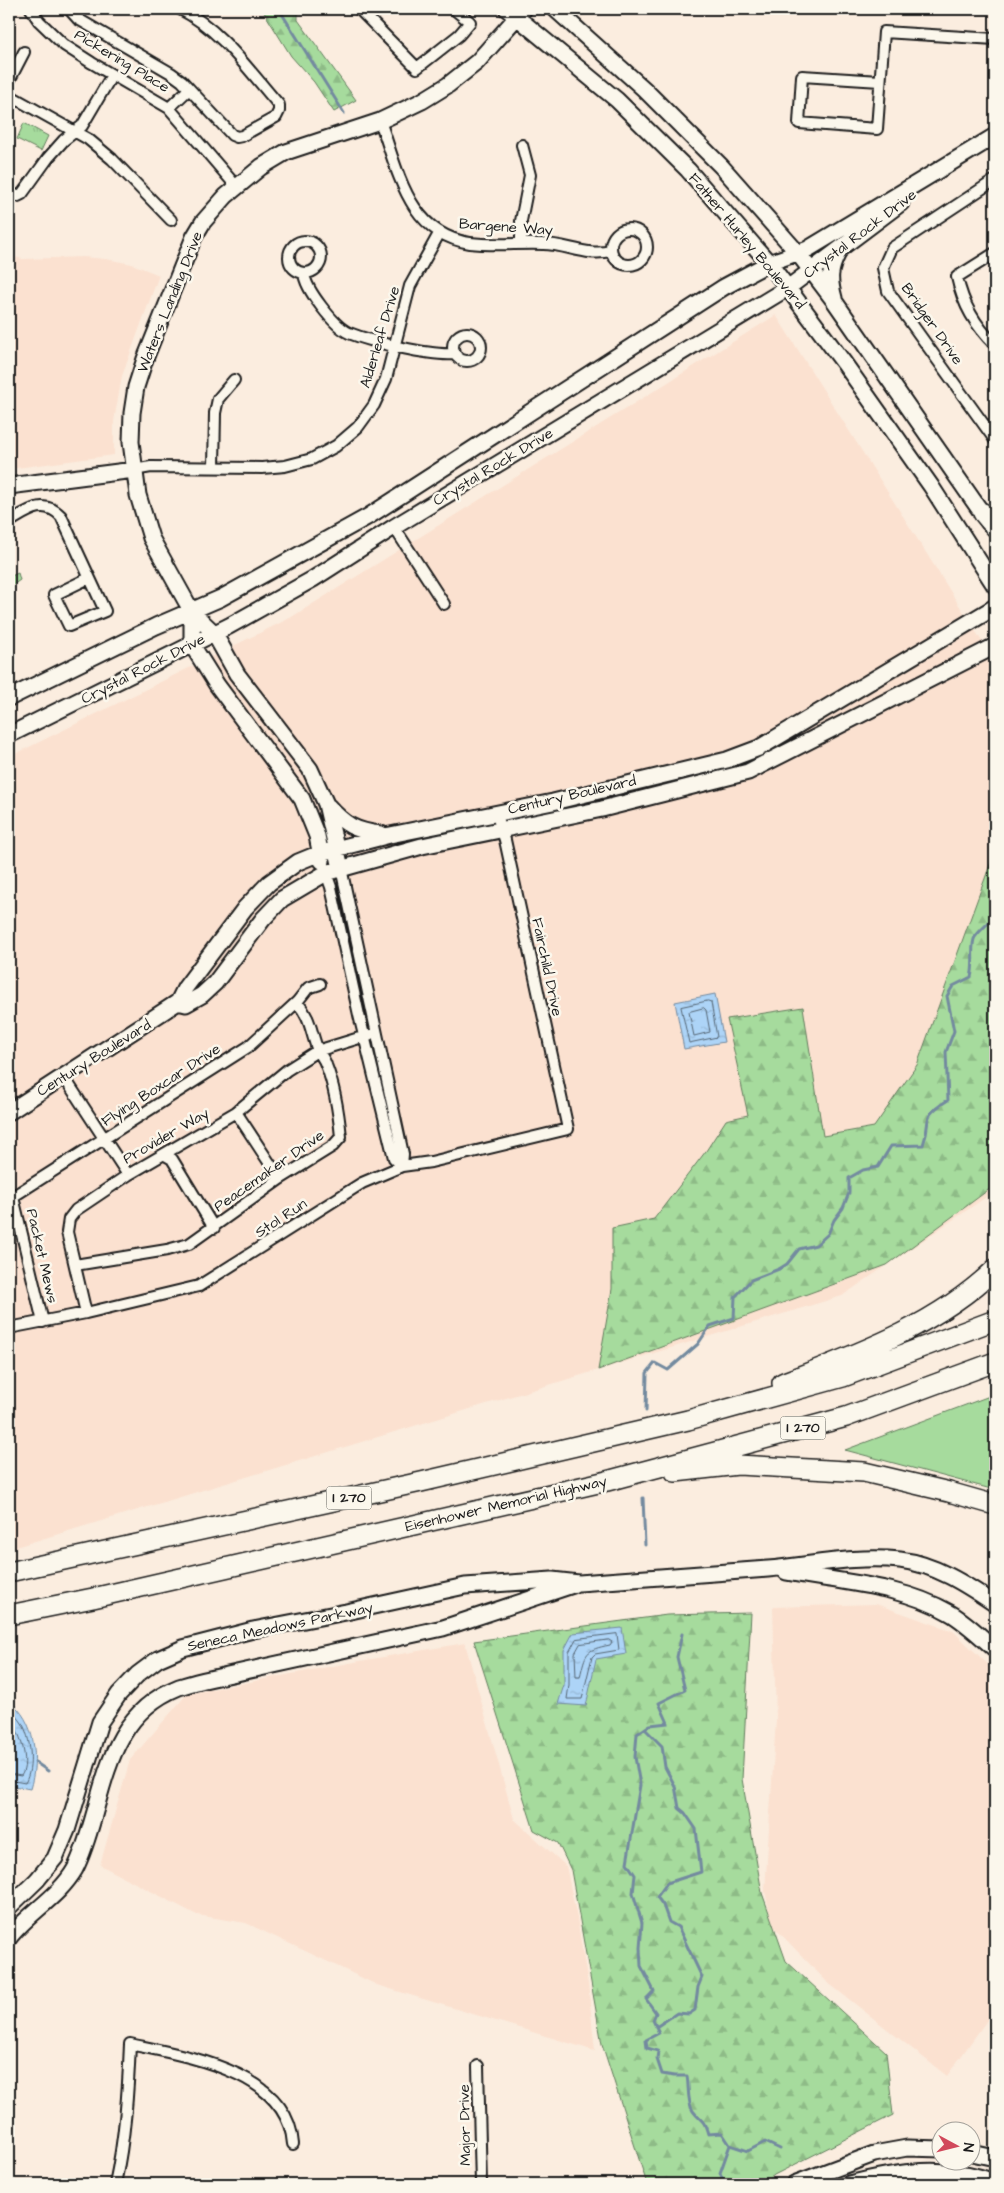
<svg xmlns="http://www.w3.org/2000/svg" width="1004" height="2193" font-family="'Architects Daughter',sans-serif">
	<defs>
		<pattern id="forest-firs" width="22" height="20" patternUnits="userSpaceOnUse" patternTransform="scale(1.25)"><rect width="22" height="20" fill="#a6db9d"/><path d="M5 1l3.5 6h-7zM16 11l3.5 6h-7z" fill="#8ebb87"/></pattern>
		<pattern id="park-tufts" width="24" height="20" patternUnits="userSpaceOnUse" patternTransform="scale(1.25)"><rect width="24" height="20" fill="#a6db9d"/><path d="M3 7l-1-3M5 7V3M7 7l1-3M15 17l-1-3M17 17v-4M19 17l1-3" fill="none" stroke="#8ebb87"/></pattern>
		<pattern id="water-ripples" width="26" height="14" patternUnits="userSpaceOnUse" patternTransform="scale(1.25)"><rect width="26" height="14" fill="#add4f7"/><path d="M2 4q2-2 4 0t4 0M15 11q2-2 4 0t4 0" fill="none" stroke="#94b5d3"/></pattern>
	</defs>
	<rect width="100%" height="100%" fill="#fbeddf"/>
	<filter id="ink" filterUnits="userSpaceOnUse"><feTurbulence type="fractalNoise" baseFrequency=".02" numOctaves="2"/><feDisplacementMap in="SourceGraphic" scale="10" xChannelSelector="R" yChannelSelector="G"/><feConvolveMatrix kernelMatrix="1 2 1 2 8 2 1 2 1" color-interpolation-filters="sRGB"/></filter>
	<g filter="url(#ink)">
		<path fill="#fbe1d0" d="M9 256 23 259 83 257 106 259 132 264 159 275 122 376 114 421V455L9 469Z
			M776 315 995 662V1191L842 1296 9 1549V757L290 618Z
			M876 1604 953 1631 995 1671V2009L947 2076 827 1982 772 1925 765 1891 776 1719 773 1607Z
			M465 1643 514 1819 566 1866 577 1918 588 1984 595 2051 377 1985 246 1923 197 1915 100 1865 130 1760 187 1694 360 1661Z"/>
		<path fill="#a6db9d" stroke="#617c5c" d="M995 1394V1490L845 1450Z"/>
		<path fill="url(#forest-firs)" stroke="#617c5c" d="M262 9H298V20L356 100 334 112 314 82 291 56Z
			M995 851V1185L887 1265 598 1370 612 1289V1228L654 1219 706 1151 726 1120 748 1115 727 1019 803 1007 823 1136 874 1127 917 1065Z
			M751 1613 742 1779 762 1893 786 1961 886 2052 893 2115 774 2175 763 2184H647L602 2044 571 1870 558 1843 534 1830 474 1641 667 1615Z"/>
		<path fill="url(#park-tufts)" stroke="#617c5c" d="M24 123 48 136 41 151 17 139Z
			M18 573 20 580 10 587 9 577Z"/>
		<path fill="url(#water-ripples)" stroke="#738a9f" d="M715 994 724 1042 684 1049 675 1002Z
			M622 1628 626 1654 596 1659 586 1706 558 1704 564 1685V1650L573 1633Z
			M9 1701C36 1720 39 1760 30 1789L9 1785Z"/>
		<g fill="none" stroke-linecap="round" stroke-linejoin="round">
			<path stroke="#566674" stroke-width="1" d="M708 1001 711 1002 717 1037 689 1043 681 1007Z
				M704 1008 706 1010 710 1032 694 1036 689 1012Z
				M617 1634 619 1650 595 1654 592 1657 582 1699H567L569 1685V1652L576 1639Z
				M609 1640 612 1642 610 1645C585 1650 586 1652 580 1677H576L575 1653 580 1644Z
				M9 1708C13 1712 19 1718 22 1723 31 1738 34 1768 25 1783L9 1780
				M9 1717C19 1729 31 1762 21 1776L9 1774"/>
			<path stroke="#738a9f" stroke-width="3" d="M279 9 344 113
				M646 1411 647 1373 655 1363 668 1370 698 1344 710 1326 734 1318 735 1297 751 1280 779 1269 787 1264 799 1249 816 1245 828 1234 834 1220 843 1208 849 1193V1178L863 1170 878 1167 891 1146 923 1145C933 1118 918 1119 948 1100L946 1052 954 1031 947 996 953 986 971 977C975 964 970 945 975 937 981 929 989 923 995 916
				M643 1498 645 1545
				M682 1634 677 1657 685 1690 659 1703 668 1723 650 1725 637 1734 635 1757 640 1785 627 1863 635 1875 633 1893 642 1923 640 1948 641 1966 654 1991 646 1999 656 2013 653 2020 659 2033 646 2040 647 2048 658 2051 657 2059 662 2074 674 2076H687C689 2086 687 2103 693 2111 702 2123 703 2117 708 2134L722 2133 730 2145 748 2151 765 2142 780 2149
				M645 1729 662 1746 665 1767 675 1786 679 1808 685 1813 696 1829 701 1872 667 1883 657 1897 663 1905 669 1922 678 1927 702 1977 698 1987 695 2010 689 2014 677 2013 656 2027
				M35 1762 48 1771
				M725 2184 720 2173 730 2145"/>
			<g stroke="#1c1c1c" stroke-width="14">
				<path id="street" d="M31 9 39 21 64 45 92 63 169 108 236 186
					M69 9 78 19 171 73 182 81 232 135 237 137 242 136 276 117 279 111V105C249 71 222 30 180 9
					M359 9 417 68 459 35 470 22 454 9
					M9 81 24 52
					M880 81 802 76 799 123 877 129 884 32 995 39
					M9 95 88 139 112 159 171 220
					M169 108 189 89
					M380 121C398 170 408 234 470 243 494 246 519 243 543 244 566 244 588 257 610 251
					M995 180 892 248 883 268 888 291 995 440
					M9 195 18 196 22 194 48 158 64 140 82 126 112 75
					M611 247a18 18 0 1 1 36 0a18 18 0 1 1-36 0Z
					M289 257a16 16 0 1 1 32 0a16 16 0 1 1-32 0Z
					M521 243V221L530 175 522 145
					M995 253 957 277C963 305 975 325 995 345
					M304 273C305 289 334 326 349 333 372 342 430 356 454 354
					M453 347a14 14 0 1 1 28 0a14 14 0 1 1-28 0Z
					M214 467 215 413 218 399 234 380
					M134 470 151 467 262 468 285 466 312 459 336 446 358 427 374 405 386 379 410 286 440 232
					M9 522C28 511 43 498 61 516L105 611 69 626 54 595 89 578
					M394 527 444 604
					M326 873 331 887 359 1015 394 1158 402 1166 403 1154 341 868
					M64 1077 128 1175
					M236 1112 280 1179
					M165 1155 172 1159 214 1228
					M13 1197 43 1322
					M9 1199 248 1047 297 1002 308 988 320 984
					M75 1265 167 1250 189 1244 280 1179 333 1146 341 1137C339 1116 334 1085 326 1065 324 1058 319 1054 317 1048 310 1029 311 1019 297 1002
					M86 1313 67 1232 69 1219 76 1210 128 1175 236 1112 287 1070 317 1051 369 1035
					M9 1328 86 1313 199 1286 362 1183 402 1166 431 1162 568 1129 505 840 496 812
					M478 2066 481 2184
					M115 2184C125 2138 128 2092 130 2044 186 2056 288 2071 293 2144"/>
			</g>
			<g stroke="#1c1c1c" stroke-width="19">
				<path id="secondary" d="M507 9 617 100 688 170 769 263 844 363 931 486 995 586
					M555 9 644 89 721 166 797 252 835 302 989 523
					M834 298C829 280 829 270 838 253
					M9 486 134 470
					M192 612V645L217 685 302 799 317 836 322 861
					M9 698 156 626 221 598 369 516 724 287 769 263 808 249 995 136
					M9 735 229 626 313 579 394 527 789 287 901 203
					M328 806C345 825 355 831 381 834
					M341 868 326 804 310 769 237 674 214 633 192 612 151 538 138 495 131 442 132 413 136 387 145 359 194 237 203 222 226 196 261 167 286 152 380 121 422 101 448 85 477 62 524 9
					M178 1002 186 1004 202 995 215 983 263 919 282 899 326 873 422 846 602 809 748 772 995 646
					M9 1112 178 1002 185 988 245 908 269 883 298 862 320 853 390 835 553 802 727 760 759 748 995 607
					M786 1572C839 1582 902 1585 950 1613 966 1622 981 1637 995 1649
					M9 1907 37 1880 55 1858 67 1830 100 1722 119 1694 138 1674 158 1659 183 1648 253 1630 346 1612 465 1586 552 1580 579 1583C642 1578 705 1574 768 1569 812 1565 856 1555 900 1560 935 1564 967 1585 995 1604
					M9 1938C28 1913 59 1897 75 1869 85 1849 90 1829 96 1808 110 1756 124 1709 179 1687 189 1684 199 1681 209 1679L443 1628 573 1585
					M972 2153 995 2158
					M794 2184 874 2154 907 2148 942 2149
					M849 2184C898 2171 946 2164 995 2182"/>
			</g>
			<g stroke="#1c1c1c" stroke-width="22">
				<path id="highway" d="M983 513 995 527
					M782 1383C857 1354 936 1326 995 1269
					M675 1472 738 1465 864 1472 949 1492 995 1505
					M9 1572 421 1482 688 1420 843 1377 995 1320
					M9 1615 93 1598 607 1481 846 1417 995 1362"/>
			</g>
			<use href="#street" stroke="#fbf7ec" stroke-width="10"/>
			<use href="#secondary" stroke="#fbf7ec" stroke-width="15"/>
			<use href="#highway" stroke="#fbf7ec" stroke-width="19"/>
		</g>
	</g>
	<g text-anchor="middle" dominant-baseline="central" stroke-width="5" stroke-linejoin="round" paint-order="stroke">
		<g fill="#fbf7ec" stroke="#5f5e5a" stroke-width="1">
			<rect x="780.5" y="1416.5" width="45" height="23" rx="4"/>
			<rect x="326.5" y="1486.5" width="45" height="23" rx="4"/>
		</g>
		<g font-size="14" font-weight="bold" fill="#1c1c1c">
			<text x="803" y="1428">I 270</text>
			<text x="349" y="1498">I 270</text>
		</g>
		<g font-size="15" fill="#1c1c1c" stroke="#fbf7ec">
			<text transform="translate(122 61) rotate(31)">Pickering Place</text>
			<text transform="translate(506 227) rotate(4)">Bargene Way</text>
			<text transform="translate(860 234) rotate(-37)">Crystal Rock Drive</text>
			<text transform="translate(747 241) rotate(50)">Father Hurley Boulevard</text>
			<text transform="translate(170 302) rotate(-68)">Waters Landing Drive</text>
			<text transform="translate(932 324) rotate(55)">Bridger Drive</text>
			<text transform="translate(380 337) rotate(-73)">Alderleaf Drive</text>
			<text transform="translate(493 467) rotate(-31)">Crystal Rock Drive</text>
			<text transform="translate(143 669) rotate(-27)">Crystal Rock Drive</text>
			<text transform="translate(572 795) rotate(-13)">Century Boulevard</text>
			<text transform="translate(547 967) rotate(78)">Fairchild Drive</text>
			<text transform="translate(94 1058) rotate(-32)">Century Boulevard</text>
			<text transform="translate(161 1085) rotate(-33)">Flying Boxcar Drive</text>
			<text transform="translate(166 1136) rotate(-30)">Provider Way</text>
			<text transform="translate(269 1171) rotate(-35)">Peacemaker Drive</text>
			<text transform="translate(281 1218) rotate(-33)">Stol Run</text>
			<text transform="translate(42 1256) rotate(77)">Packet Mews</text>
			<text transform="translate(506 1504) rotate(-13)">Eisenhower Memorial Highway</text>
			<text transform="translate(280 1627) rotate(-12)">Seneca Meadows Parkway</text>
			<text transform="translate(465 2125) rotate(-91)">Major Drive</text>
		</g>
	</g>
	<rect width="1004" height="2193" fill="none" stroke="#fbf7ec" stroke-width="30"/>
	<rect x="15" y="15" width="974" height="2163" fill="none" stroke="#1c1c1c" stroke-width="2" filter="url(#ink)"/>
	<g transform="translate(956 2146) rotate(97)"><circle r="24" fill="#fbf7ec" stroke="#a29f99"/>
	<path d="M0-4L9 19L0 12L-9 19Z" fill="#d1495b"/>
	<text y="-8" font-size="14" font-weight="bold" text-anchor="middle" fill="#1c1c1c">N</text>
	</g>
</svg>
